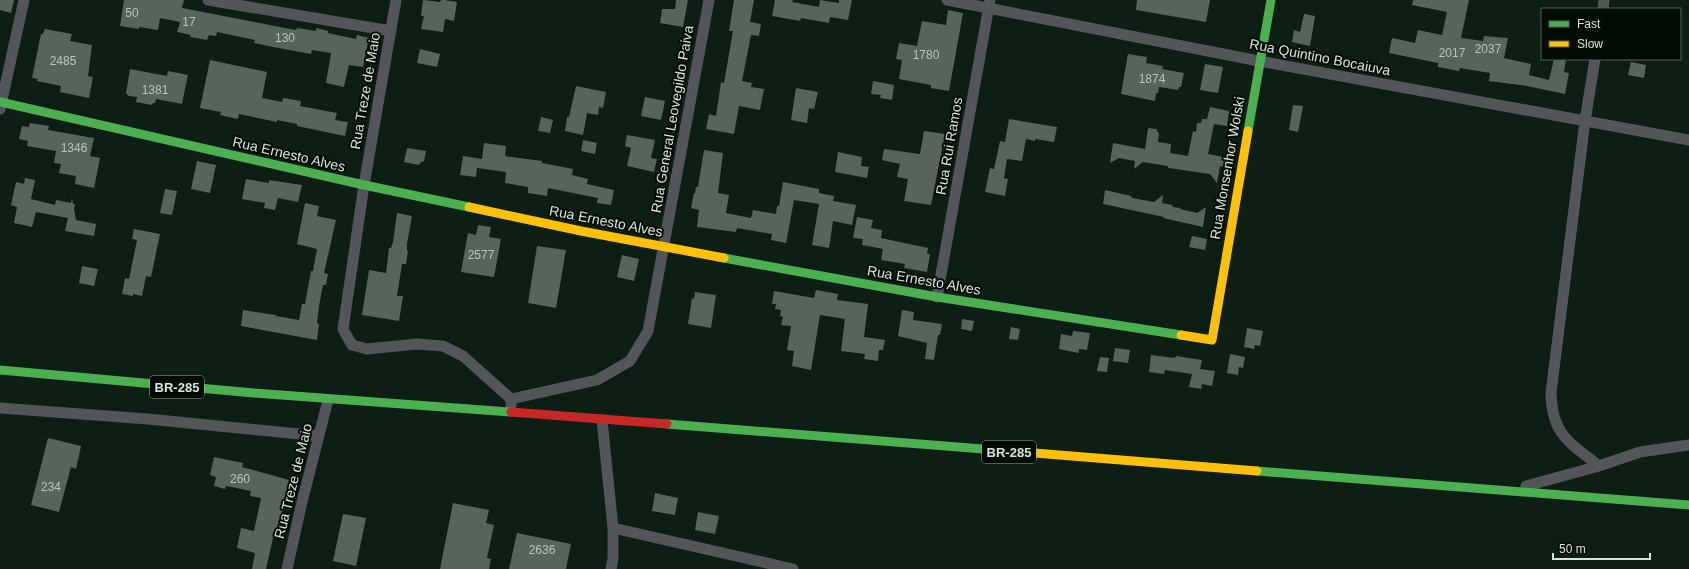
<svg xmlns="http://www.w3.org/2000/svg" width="1689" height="569" font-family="Arial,sans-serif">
	<rect width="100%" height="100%" fill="#0d1e14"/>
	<path fill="#57645c" d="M0 0H14L11 13 0 10Z
		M124 0H184L182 8 296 30 297 28 316 31V28L328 31V33L356 39 357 35 369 38 363 67 349 65 344 87 326 83 331 53 312 50 311 54 273 47 254 43 255 40 217 32 216 36 209 35 207 40 190 37 191 35 177 32 180 22 160 18 158 30 139 27V29L120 26Z
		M423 0 440 2 441 0H444L457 2 454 21 445 19 443 32 421 29 424 16H421Z
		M676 0H688L683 27 660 23 662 9H675Z
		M734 0H754L750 22 761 24 759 36 751 35 742 81 752 83 751 87 764 89 760 110 739 106 734 134 706 129 709 114 716 116 721 82 724 83 733 31H729Z
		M775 0H793L792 2 819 7 820 0 839 3V0H852L848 20 830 17 829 23 801 18 800 21 772 16Z
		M1137 0H1210L1206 22 1136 10Z
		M1413 0H1469L1461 38 1483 41 1484 36 1508 38 1504 58 1531 64 1529 75 1549 80 1554 59H1566L1564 72 1569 73 1565 94 1527 86 1489 81 1490 73 1460 68 1459 71 1438 67V63L1389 53 1392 38 1415 43 1418 30 1442 35 1447 12 1412 5Z
		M948 10 963 13 949 91 931 88V85L899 79 902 60 896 59 899 43 917 46 922 21 946 25Z
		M1304 14 1315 16 1310 46 1292 42 1294 30 1300 32Z
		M45 29 72 34 70 41 92 45 88 76 93 77 89 98 60 92 61 86 37 81 38 79 32 78 41 34H43Z
		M420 49 440 54 437 67 417 63Z
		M1128 54 1147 57 1146 63 1163 66 1162 69 1184 73 1181 87H1179L1178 90 1159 87 1158 93H1156L1155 101 1121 94Z
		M210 60 267 72 262 98 282 102 283 98 301 101 300 106 337 113 335 120 348 122 345 136 297 126V124L277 120V122L239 114 238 119 220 115 221 112 200 108Z
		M1631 62 1646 65 1644 78 1628 75Z
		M1205 64 1223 67 1218 93 1200 90Z
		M130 69 167 76 168 71 188 75 182 104 156 99 155 103H153L152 105 136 102 137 97 129 96 126 93Z
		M873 81 894 85 892 100 880 98 881 95 871 94Z
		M576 86 606 92 603 108 599 107 598 115 587 113 583 135 565 131 567 117H569Z
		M796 88 818 92 814 109 809 108 807 123 791 120Z
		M645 97 665 101 661 120 641 116Z
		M1293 105 1303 106 1298 132 1289 130Z
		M1210 107 1229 111 1227 126 1214 124 1208 154 1233 159 1231 169 1220 166 1217 183 1210 174 1169 168 1167 166 1143 162 1134 169 1135 161 1119 158 1110 163 1113 143 1145 149 1148 128 1156 129 1159 134 1158 142 1171 144 1170 153 1188 156 1193 131 1196 132 1197 123H1201L1202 119H1207Z
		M541 117 553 120 550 133 538 131Z
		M1009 119 1057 127 1054 142 1035 139V141L1026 139 1022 161 1007 159 1004 178 1008 179 1005 196 985 192 990 168 994 169 1000 141 1005 142Z
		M30 123 49 126 48 130 94 138 90 156 100 158 94 188 75 184 76 176 59 173 61 164 54 163 56 151 27 146 28 141 19 139 22 126 29 127Z
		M924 131 945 134 931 205 904 201 908 179 897 177 900 164 882 160 884 149 920 154Z
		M627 135 655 140 651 158 657 159 654 172 627 166 631 148 625 146Z
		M583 140 597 143 595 154 581 151Z
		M484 143 506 146 505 156 542 161V163L573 169 572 175 588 179 587 184 614 190 611 205 597 203 598 198 548 188 547 196 528 193V187L505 183 506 172 477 168 476 177 460 175 463 156 482 159Z
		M407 148 426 151 424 161 420 163 419 165 404 162Z
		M704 150 723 153 718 193 729 195 726 213 751 218 753 210 776 214 777 206H779L783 182 819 189V193L834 196 833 201 856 205 852 225 833 221 829 248 812 245 819 204 794 200 786 243 771 240 772 234 737 228 736 232 697 227 699 210 691 208 694 193H695L696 187H698Z
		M838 152 862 157 861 166 869 167 867 178 835 172Z
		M197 161 216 165 210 193 191 189Z
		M25 178 35 180 31 199 55 205 56 200 71 203 72 198 73 204H75L74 209 76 220 96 224 94 236 65 231 68 218 36 212 32 227 14 223 17 207 11 205 16 182 24 184Z
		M246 179 269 183V180L302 185 298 202 278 198 275 210 264 208 265 203 242 199Z
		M165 189 177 191 172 215 160 213Z
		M1105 190 1131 196 1132 198 1154 202 1163 195 1162 203 1172 205 1173 207 1180 208V209L1197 213 1206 207 1203 227 1163 218 1164 217 1103 204Z
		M305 203 319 206 317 216 336 220 324 273 328 274 326 285H323L319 306 317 323 319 324 317 340 241 326 243 310 276 315V316L299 320 302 304H305L311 271H313L317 249 297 244Z
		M397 213 412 216 407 244V251H408L406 264H402L397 296H403L399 321 362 315 369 270 386 273 389 248H391L393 242Z
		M857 217 873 220 871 228 882 230 881 238 928 248 927 254H930L927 272 904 268 905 264 881 260 883 249 862 245 863 239 853 238Z
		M478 225 491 227 489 237 501 239 494 277 461 272 468 233 476 235Z
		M134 229 160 234 151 277 146 276 142 296 133 294V296L122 294 125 278 129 279 137 240 132 239Z
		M1192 236 1207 239 1205 250 1189 247Z
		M537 246 566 250 556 308 528 303Z
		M622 255 639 259 634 281 617 277Z
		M82 266 98 269 94 286 79 283Z
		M816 290 838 294 837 300 868 304 864 337 885 340 883 350H879L878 361 864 359 865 354 841 351 845 319 820 315 811 370 792 366 794 351 787 350 791 326 781 325 783 317 780 316 781 310 775 309 776 304H772L774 291 814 298Z
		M695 292 716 295 711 328 688 324 692 298 694 299Z
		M902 310 914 312 913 320 942 324 940 335H938L934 360 925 359 927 343 898 336Z
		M962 319 974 321 972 331 961 329Z
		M1011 327 1020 329 1018 340 1009 339Z
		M1247 328 1263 331 1260 346 1255 345 1254 349 1244 347Z
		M1073 331 1090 333 1087 350 1079 349V353L1059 349 1061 334 1072 336Z
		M1115 348 1130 350 1128 363 1113 361Z
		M1230 354 1245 357 1243 368 1239 367 1238 375 1227 373Z
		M1151 355 1175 358 1176 356 1202 360 1200 369 1215 371 1212 386 1202 384 1201 389 1189 387 1192 374 1165 370 1164 374 1149 372Z
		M1100 357 1109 358 1107 372 1097 371Z
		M48 438 81 446 76 469 71 467 59 512 31 505Z
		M214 457 243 463 242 467 289 480 281 517H283L281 530 275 529 266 569H252L255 553 237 548 241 528 254 531 261 498 250 496 251 491 226 486 225 489 214 486 216 477 210 475Z
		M655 493 678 498 675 515 652 511Z
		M453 503 489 510 486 523 494 525 487 558 491 559 489 569H440Z
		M698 512 719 516 715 534 695 530Z
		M343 514 366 518 356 566 333 561Z
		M517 533 571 544 566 569H509Z"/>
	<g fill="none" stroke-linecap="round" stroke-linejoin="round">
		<path stroke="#54545b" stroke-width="11" d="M208 0 391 31
			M396 0 364 185 343 329 352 345 367 349 417 344 443 346 463 356 511 399
			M947 0 1259 61 1689 140
			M1603 9 1604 0
			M1595 59 1585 121 1551 393C1552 435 1569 442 1599 466
			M0 109 24 0
			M937 297 990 0
			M511 406V399L597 380 630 361 648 331 709 0
			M0 408 148 419 319 436
			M602 420 613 528V558L611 569
			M1526 486 1599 466 1640 452 1689 445
			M613 528 793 569
			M287 569 302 502 328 400"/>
		<path stroke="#4caf50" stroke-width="9" d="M0 102 364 185 469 207
			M1248 131 1271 0
			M724 258 937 297 1181 335
			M0 370 254 393 511 412
			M667 424 1022 452
			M1257 471 1689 505"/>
		<path stroke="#ffc107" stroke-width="9" d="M469 207 581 231 724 258
			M1181 335 1212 340 1248 131
			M1022 452 1257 471"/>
		<path stroke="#c62828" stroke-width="9" d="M511 412 667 424"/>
	</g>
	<g text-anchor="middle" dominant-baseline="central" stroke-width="4" stroke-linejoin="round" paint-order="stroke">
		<g font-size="12" fill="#b6c6ba">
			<text x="132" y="13">50</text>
			<text x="189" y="22">17</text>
			<text x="285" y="38">130</text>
			<text x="1488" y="49">2037</text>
			<text x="1452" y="53">2017</text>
			<text x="926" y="55">1780</text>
			<text x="63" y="61">2485</text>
			<text x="1152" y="79">1874</text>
			<text x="155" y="90">1381</text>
			<text x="74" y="148">1346</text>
			<text x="481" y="255">2577</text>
			<text x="240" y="479">260</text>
			<text x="51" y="487">234</text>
			<text x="542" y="550">2636</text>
		</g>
		<g fill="#020b04" stroke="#96a49a" stroke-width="1">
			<rect x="150" y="376" width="54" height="22" rx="3"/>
			<rect x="982" y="441" width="54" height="22" rx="3"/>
		</g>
		<g font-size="13" font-weight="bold" fill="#d5e6da">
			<text x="177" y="387">BR-285</text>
			<text x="1009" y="452">BR-285</text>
		</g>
		<g font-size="14" fill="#d5e6da" stroke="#020b04">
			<text transform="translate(1320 57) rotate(11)">Rua Quintino Bocaiuva</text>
			<text transform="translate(365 91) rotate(-80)">Rua Treze de Maio</text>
			<text transform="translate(672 119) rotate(-80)">Rua General Leovegildo Paiva</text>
			<text transform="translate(949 146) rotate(-80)">Rua Rui Ramos</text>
			<text transform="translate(289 154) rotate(13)">Rua Ernesto Alves</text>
			<text transform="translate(1227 168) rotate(-80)">Rua Monsenhor Wolski</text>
			<text transform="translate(606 221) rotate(11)">Rua Ernesto Alves</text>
			<text transform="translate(924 280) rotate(10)">Rua Ernesto Alves</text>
			<text transform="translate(293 481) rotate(-76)">Rua Treze de Maio</text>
		</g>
	</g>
	<rect x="1541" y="8" width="140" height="52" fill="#020b04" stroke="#56635a"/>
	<rect x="1549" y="21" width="20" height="6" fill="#4caf50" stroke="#56635a"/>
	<text x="1577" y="28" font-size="12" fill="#d5e6da">Fast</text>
	<rect x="1549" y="41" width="20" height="6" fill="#ffc107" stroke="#56635a"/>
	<text x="1577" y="48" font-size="12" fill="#d5e6da">Slow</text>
	<path d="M1553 553v6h97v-6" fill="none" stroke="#d5e6da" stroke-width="2"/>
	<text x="1559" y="553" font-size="12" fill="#d5e6da" stroke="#020b04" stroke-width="3" paint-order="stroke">50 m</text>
</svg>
